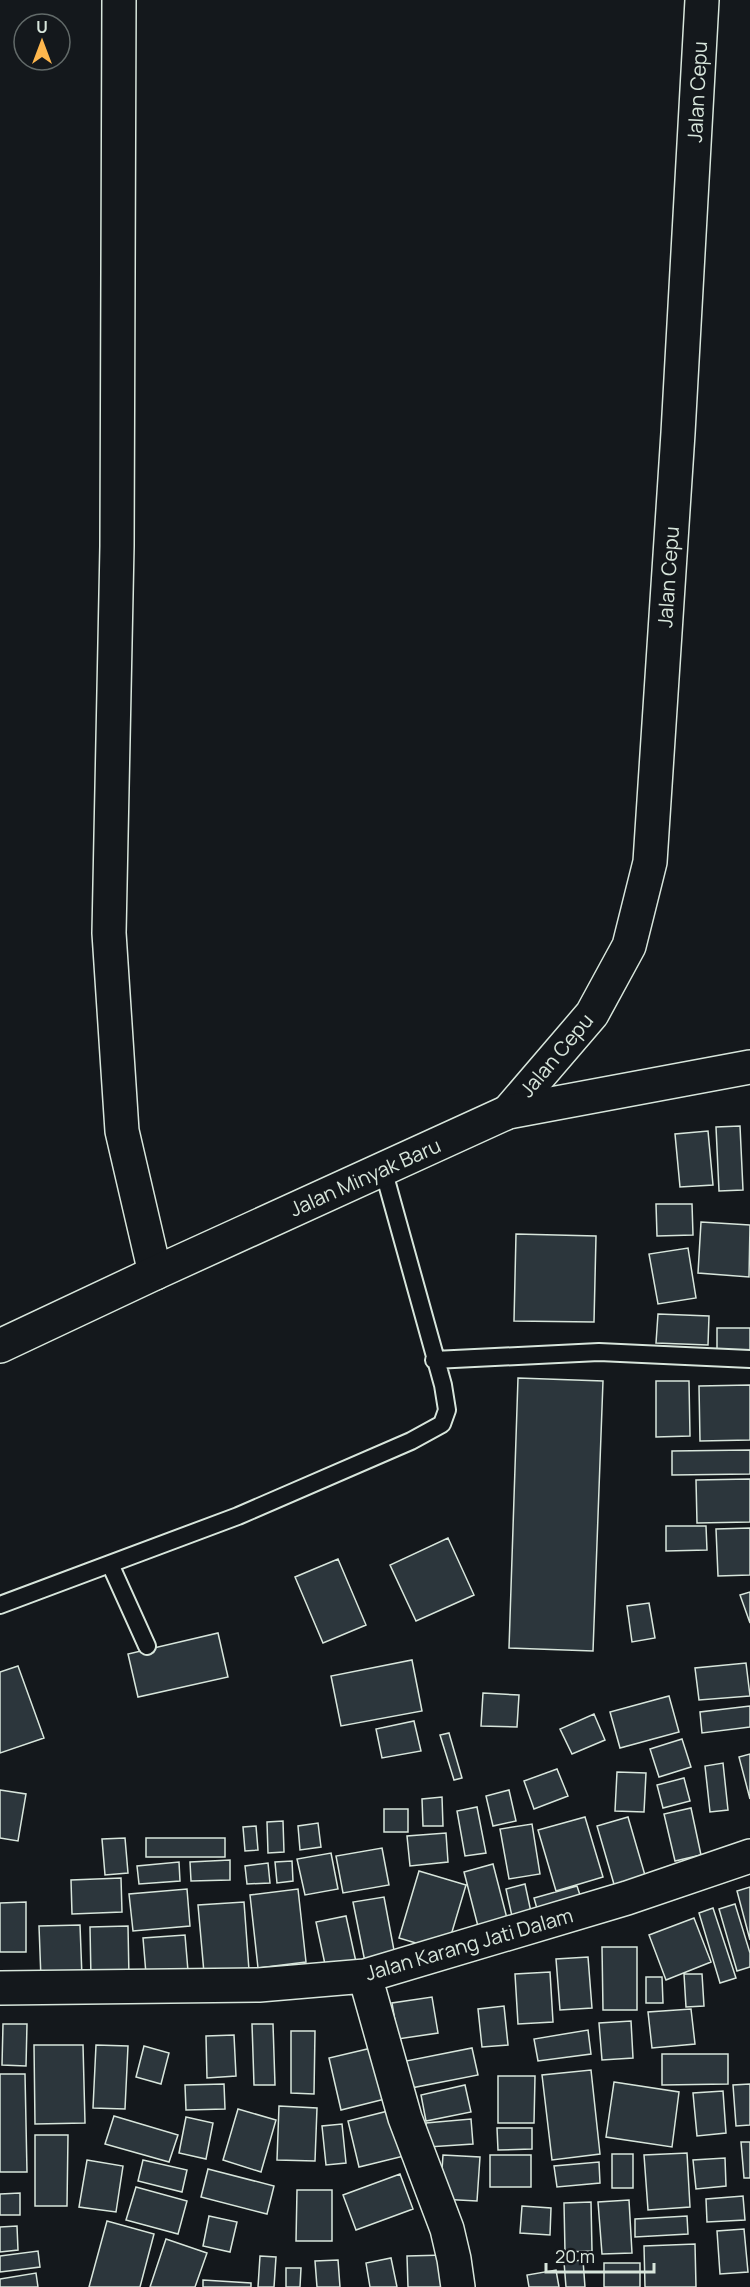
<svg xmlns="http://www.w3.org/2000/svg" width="750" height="2287" font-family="Manrope,sans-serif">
	<rect width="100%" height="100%" fill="#14181c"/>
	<path fill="#2c363c" stroke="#d8e6dc" stroke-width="1.5" d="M740 1126 743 1190 719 1191 716 1127Z
		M708 1131 713 1185 680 1187 675 1134Z
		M656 1204H692L693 1235 657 1236Z
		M701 1222 750 1225 749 1277 698 1273Z
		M516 1234 596 1236 594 1322 514 1321Z
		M688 1248 696 1298 658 1304 649 1254Z
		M658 1314 709 1316 708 1345 656 1343Z
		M717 1328H750V1351H717Z
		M518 1378 603 1381 593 1651 509 1648Z
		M656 1381H689L690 1436 656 1437Z
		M750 1385V1440L700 1441 699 1386Z
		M750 1450V1474L672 1475V1451Z
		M750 1479V1522L697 1523 696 1480Z
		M666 1526H706L707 1550 666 1551Z
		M750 1528V1575L718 1576 716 1529Z
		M448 1538 474 1595 416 1621 390 1565Z
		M338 1559 366 1625 323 1643 295 1577Z
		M750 1592V1623L740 1595Z
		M649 1603 655 1638 632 1642 627 1606Z
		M218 1633 228 1677 138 1697 128 1654Z
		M412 1660 422 1711 341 1726 331 1676Z
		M746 1663 750 1696 699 1700 695 1668Z
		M18 1666 44 1738 0 1753V1672Z
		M483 1693 519 1695 517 1727 481 1726Z
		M669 1696 679 1732 620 1748 610 1712Z
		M750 1706V1727L702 1733 700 1712Z
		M594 1714 605 1740 572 1754 560 1729Z
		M414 1721 421 1751 382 1758 376 1729Z
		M449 1733 462 1778 454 1780 440 1735Z
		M682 1739 691 1767 659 1777 650 1749Z
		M750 1754V1799L739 1757Z
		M723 1763 728 1810 710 1812 705 1766Z
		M557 1769 568 1796 534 1809 524 1781Z
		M617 1772 646 1773 644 1812 615 1811Z
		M684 1778 690 1801 663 1808 657 1785Z
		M0 1790 26 1794 18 1841 0 1838Z
		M509 1790 516 1821 493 1826 486 1796Z
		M442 1797 443 1826H423L422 1799Z
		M477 1807 486 1853 465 1856 457 1811Z
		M691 1808 701 1855 675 1861 664 1814Z
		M384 1809H408V1832H384Z
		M585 1817 603 1877 556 1891 538 1830Z
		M628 1817 649 1889 618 1898 597 1826Z
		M283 1821 284 1852 268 1853 267 1822Z
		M318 1823 321 1847 300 1850 298 1826Z
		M532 1824 540 1874 509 1879 500 1829Z
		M256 1826 258 1850 245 1851 243 1827Z
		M446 1833 448 1862 410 1866 407 1836Z
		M125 1838 128 1873 105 1875 102 1839Z
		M146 1838H225V1857H146Z
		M382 1848 389 1885 343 1893 336 1856Z
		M331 1853 338 1889 305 1895 297 1859Z
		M230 1860V1880L191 1881 190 1862Z
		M292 1861 293 1881 277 1883 275 1862Z
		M179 1862 180 1881 139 1884 137 1866Z
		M268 1863 270 1883 247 1884 245 1866Z
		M493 1864 510 1930 481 1938 464 1872Z
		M419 1871 466 1885 446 1952 399 1938Z
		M121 1878 122 1912 72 1914 71 1880Z
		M525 1884 534 1926 515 1930 506 1889Z
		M577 1886 585 1910 541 1923 534 1898Z
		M750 1887V1940L737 1891Z
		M187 1889 190 1926 133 1931 129 1894Z
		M298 1889 306 1962 258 1968 250 1895Z
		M384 1897 396 1961 366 1967 353 1902Z
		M26 1902V1952H0V1903Z
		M244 1902 249 1970 204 1973 198 1905Z
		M735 1904 750 1953V1967L737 1971 719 1909Z
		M713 1908 736 1978 720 1983 699 1913Z
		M346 1916 356 1962 326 1969 316 1922Z
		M694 1918 711 1962 666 1980 649 1935Z
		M80 1925 82 1977 41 1979 39 1926Z
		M128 1926 129 1978 91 1979 90 1927Z
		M185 1935 188 1971 146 1974 143 1938Z
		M602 1947H637V2010H603Z
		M588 1957 592 2008 560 2010 556 1959Z
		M550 1972 553 2022 518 2024 515 1974Z
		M684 1974H702L704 2006 686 2007Z
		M646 1977H662L663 2003H646Z
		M432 1997 438 2033 398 2039 392 2003Z
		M504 2006 508 2045 482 2047 478 2009Z
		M691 2009 695 2044 652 2048 648 2012Z
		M631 2021 633 2058 602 2060 599 2023Z
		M3 2024H27L26 2066 2 2065Z
		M252 2024H273L275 2085H254Z
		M588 2030 591 2054 538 2061 534 2039Z
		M291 2031H315L314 2094 291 2093Z
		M234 2035 236 2076 207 2078 206 2036Z
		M34 2045H83L85 2123 35 2124Z
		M96 2045 128 2046 125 2109 93 2108Z
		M144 2046 169 2053 161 2084 136 2077Z
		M380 2046 393 2097 341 2110 329 2058Z
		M472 2048 478 2075 411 2088 406 2061Z
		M662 2054H728V2084L662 2085Z
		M591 2070 600 2154 552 2160 542 2075Z
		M0 2074H25L27 2172H0Z
		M498 2076H535L534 2123H498Z
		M614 2082 679 2092 672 2147 606 2137Z
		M224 2084 225 2109 186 2110 185 2085Z
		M750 2084V2125L736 2126 733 2085Z
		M465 2085 471 2112 426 2121 421 2095Z
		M723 2091 726 2133 697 2136 693 2093Z
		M279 2106 317 2108 315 2161 277 2160Z
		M238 2109 276 2120 261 2172 223 2160Z
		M392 2110 404 2156 359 2167 348 2121Z
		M114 2116 178 2135 169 2162 105 2144Z
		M186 2117 213 2123 206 2159 179 2153Z
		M471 2119 473 2144 428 2147 426 2123Z
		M342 2124 346 2163 326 2165 322 2126Z
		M497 2128H532V2149L498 2150Z
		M35 2135H68L67 2206H35Z
		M741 2142H750V2178H744Z
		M687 2153 690 2207 648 2210 644 2155Z
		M612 2154H633V2188H612Z
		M443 2155 480 2157 477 2201 440 2199Z
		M490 2155H531V2187H490Z
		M725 2158 726 2186 696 2189 693 2160Z
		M87 2160 123 2166 116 2212 79 2207Z
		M143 2160 187 2170 182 2192 138 2181Z
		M599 2162 600 2183 557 2187 554 2166Z
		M208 2169 274 2186 267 2214 201 2197Z
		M400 2174 413 2209 356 2230 343 2195Z
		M136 2187 187 2201 178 2234 126 2220Z
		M297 2190H332V2241H296Z
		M20 2193V2215H0V2194Z
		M743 2196 745 2220 707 2222 706 2199Z
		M629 2200 632 2253 602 2254 598 2202Z
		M591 2202 592 2251 565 2252 564 2203Z
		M522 2206 551 2208 550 2235 520 2233Z
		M209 2216 237 2222 230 2252 203 2246Z
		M687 2216 688 2234 635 2237V2219Z
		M107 2221 154 2234 140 2287H89Z
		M17 2226 18 2250 0 2252V2227Z
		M744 2229 748 2272 720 2274 717 2231Z
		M166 2239 207 2253 195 2287H150Z
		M695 2244 696 2287H645L644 2246Z
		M38 2251 40 2267 0 2272V2256Z
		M445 2255 446 2287H408L407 2256Z
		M260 2256 276 2257 274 2287H258Z
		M391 2258 397 2287H370L366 2263Z
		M338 2260 340 2287H317L315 2261Z
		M583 2260 585 2287H566L564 2262Z
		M604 2263H640V2287H604Z
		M286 2268H301L300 2287H286Z
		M556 2270 559 2287H529L527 2275Z
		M36 2273 38 2287H0V2279Z
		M203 2280 251 2283V2287H203Z"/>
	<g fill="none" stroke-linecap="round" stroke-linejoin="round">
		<g stroke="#d8e6dc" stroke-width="20">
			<path id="lane" d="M434 1360 599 1352 750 1359
				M110 1564 147 1646
				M0 1605 238 1516 411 1441 442 1424 447 1410 443 1385 383 1169"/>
		</g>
		<g stroke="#d8e6dc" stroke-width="36">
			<path id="street" d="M119 0 117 546 109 933 122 1131 155 1273
				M508 1112 592 1014 629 946 650 862 678 433 702 0
				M365 1976 405 2118 447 2229 454 2259 458 2287
				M0 1988 259 1985 365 1976 627 1898 750 1856"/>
		</g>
		<g stroke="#d8e6dc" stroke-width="36">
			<path id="secondary" d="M0 1346 155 1273 508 1112 750 1067"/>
		</g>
		<use href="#lane" stroke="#14181c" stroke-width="16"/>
		<use href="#street" stroke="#14181c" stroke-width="33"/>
		<use href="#secondary" stroke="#14181c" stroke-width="33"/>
	</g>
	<g text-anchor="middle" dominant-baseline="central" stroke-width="4.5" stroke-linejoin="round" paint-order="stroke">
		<g font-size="20" fill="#d8e6dc" stroke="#14181c">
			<text transform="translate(697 92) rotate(-87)">Jalan Cepu</text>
			<text transform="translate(668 577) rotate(-86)">Jalan Cepu</text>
			<text transform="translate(556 1055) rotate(-50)">Jalan Cepu</text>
			<text transform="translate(365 1177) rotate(-24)">Jalan Minyak Baru</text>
			<text transform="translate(469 1944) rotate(-16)">Jalan Karang Jati Dalam</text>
		</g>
	</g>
	<g transform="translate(42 42)"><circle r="28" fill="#14181c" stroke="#626a69" stroke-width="1.5"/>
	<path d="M0-4.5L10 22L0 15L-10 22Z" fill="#ffb74d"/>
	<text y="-9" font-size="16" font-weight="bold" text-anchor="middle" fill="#d8e6dc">U</text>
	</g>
	<path d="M546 2263v9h108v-9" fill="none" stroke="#d8e6dc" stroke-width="3"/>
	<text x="555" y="2263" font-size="18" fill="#d8e6dc" stroke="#14181c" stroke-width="4.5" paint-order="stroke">20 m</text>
</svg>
